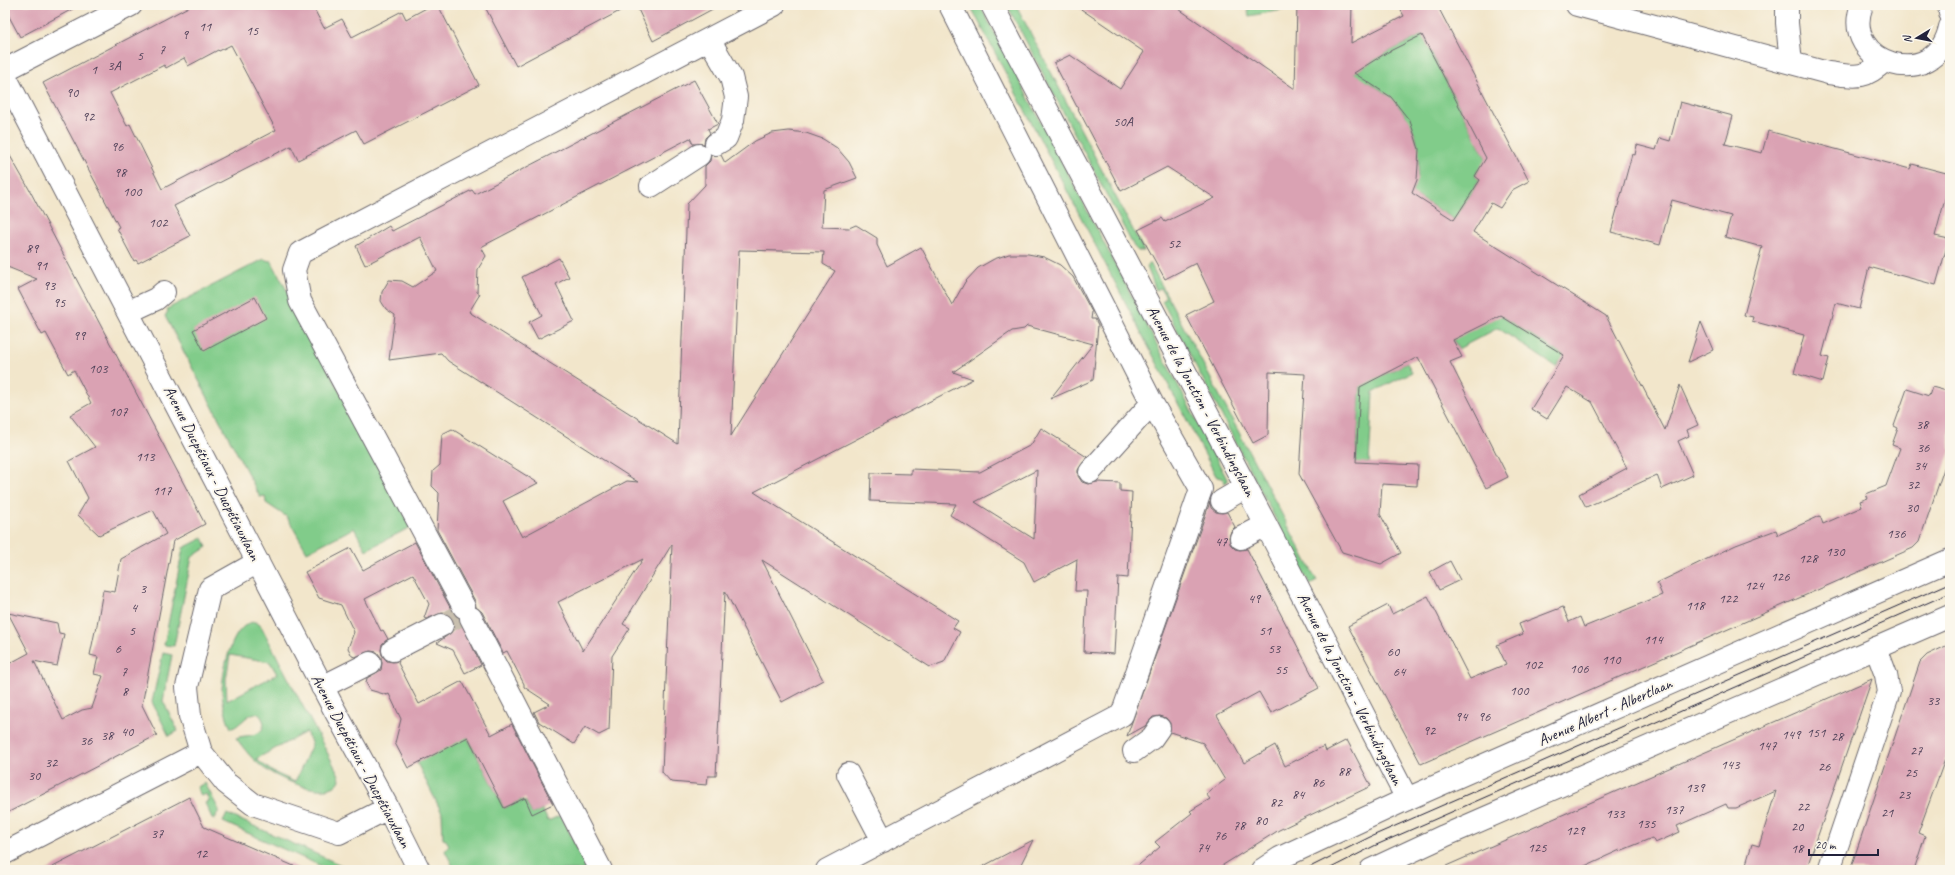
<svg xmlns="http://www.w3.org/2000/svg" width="1955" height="875" font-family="Caveat,sans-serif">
	<rect width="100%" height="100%" fill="#fbf7ec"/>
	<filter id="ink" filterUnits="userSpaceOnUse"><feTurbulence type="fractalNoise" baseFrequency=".025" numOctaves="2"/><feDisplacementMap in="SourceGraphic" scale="8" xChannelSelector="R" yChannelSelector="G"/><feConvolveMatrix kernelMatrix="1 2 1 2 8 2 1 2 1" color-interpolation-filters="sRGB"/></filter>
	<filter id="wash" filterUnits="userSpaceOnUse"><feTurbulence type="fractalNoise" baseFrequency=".012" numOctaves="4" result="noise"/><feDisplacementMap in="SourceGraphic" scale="16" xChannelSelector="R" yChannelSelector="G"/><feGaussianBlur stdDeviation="0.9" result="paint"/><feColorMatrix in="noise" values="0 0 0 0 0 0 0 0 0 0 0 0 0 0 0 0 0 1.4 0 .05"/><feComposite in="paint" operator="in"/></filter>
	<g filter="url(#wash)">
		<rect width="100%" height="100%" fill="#f2e6cb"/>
		<path fill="#81cc8a" stroke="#527762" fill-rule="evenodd" d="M970 5H980L1228 481 1225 483 1223 479 1216 476Z
			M1007 5H1016L1144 251H1138L1134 247Z
			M1247 5H1292L1293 8 1249 16Z
			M1422 35 1489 164 1479 169 1475 176 1480 180 1461 209 1469 215 1463 225 1412 193C1433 139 1402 92 1350 75L1386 53Z
			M264 259 269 261 271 260 411 527 366 550 354 528 307 552 287 517 266 503 265 496 260 497 165 316 168 311 167 309Z
			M1150 263 1317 581 1310 585 1162 301 1166 298 1161 288 1156 290 1147 267Z
			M1473 298 1576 363 1571 369 1560 361 1556 367 1498 328 1458 349 1453 339Z
			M1362 355H1372L1383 375 1407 363 1412 372 1373 392 1369 463 1355 476Z
			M203 538 207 547 192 557 174 646 164 645 183 548Z
			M256 622 261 626 339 775 340 780C329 803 274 777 261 766 251 758 244 749 236 738 246 734 263 738 264 723 256 698 240 729 231 728 226 717 223 704 222 692 222 674 231 621 256 622ZM230 655 270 662 277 674 227 701 226 679ZM306 732 312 744 295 782 273 772 256 759Z
			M163 653 172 655 163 701 178 731 169 736 152 702Z
			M467 736 504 808 521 800 526 802 532 814 542 809 548 821 561 815 588 870H455L445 851 449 845 446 840 443 839 442 813 417 763Z
			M205 783 219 810 215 819 212 818 205 803 209 801 206 794 201 796 197 787Z
			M227 814 352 870H330L223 822Z"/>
		<g id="blocks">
			<path fill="#daa2b3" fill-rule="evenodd" d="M5 5H80L20 37 5 9Z
				M192 5H312L324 28 342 19 352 37 402 11 406 19 432 5H438L479 85 364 144 356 130 298 160 291 146 174 206 190 236 138 263 136 260 134 261 125 244 117 228 119 227 43 83ZM231 45 276 130 162 189 130 124 127 126 110 93 164 65 166 68 184 58 188 66 218 50 219 51Z
				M484 5H631L516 66Z
				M636 5H720L653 41Z
				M1075 5H1173L1295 89 1297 5H1352L1351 43 1404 16 1398 5H1437L1529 181 1512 190 1500 208 1491 203 1473 232 1606 316 1665 430 1680 385 1698 425 1687 430 1689 436 1678 441 1693 475 1662 489 1657 475 1586 507 1579 494 1627 468 1592 402 1567 387 1547 419 1531 409 1564 355 1501 316 1453 340 1462 357 1450 362 1508 477 1486 488 1418 357 1360 387 1356 462 1418 465 1417 486 1382 484 1380 514 1401 553 1381 564 1342 552 1299 474 1305 374 1269 372 1268 435 1253 443 1186 315 1214 301 1196 263 1165 279 1138 230 1162 218 1165 222 1215 198 1167 167 1121 191 1054 63 1070 55 1120 89 1144 52ZM1422 35 1486 158 1475 176 1480 180 1454 220 1412 193 1417 180 1419 149 1410 121 1391 97 1354 73 1386 53Z
				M694 80 718 124 708 129 710 133 705 138 704 144H693L690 138 481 247 486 256 478 269 477 292 480 294 469 312 678 444 687 204 705 185V166L710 161 711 155H721L725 163 755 141 772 133 789 131 806 133 823 139 837 148 849 162 857 178 824 190 822 227 849 228 856 225 877 238V245L887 266 921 247 952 305 965 282 978 268 994 259 1009 254H1028L1044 257 1060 265 1073 277 1092 312 1091 319H1095L1098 325 1093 380 1050 399 1093 344 1027 326 1024 329 1012 331 953 372 973 379 754 492 958 621 953 628 960 632 944 662 930 667 762 560 823 680 782 702 725 591 716 776H708L707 785 671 782 662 772 672 544 623 624 630 628 612 656 609 730 599 735 585 727 574 744 539 722 534 712 550 704 524 687V684L507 651 503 653 482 612 476 607 475 601 437 530 439 493 432 486 433 471 440 465 442 434 452 429 538 483 503 501 522 537 627 481 638 482 448 361 441 353 389 360 395 315 386 309 381 301 382 292 389 280 402 281 413 287 437 271 420 237 365 265 356 246 389 226 392 231 472 190 475 194ZM739 250 824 252 823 264 835 271 731 436ZM643 559 583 651 558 602Z
				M1680 102 1733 116 1725 144 1762 153 1768 131 1910 169 1912 164 1950 174V181L1935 236 1949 239 1936 285 1869 267 1859 309 1836 303 1822 356 1829 358 1823 382 1794 373 1804 335 1752 321 1753 317 1744 315 1762 247 1725 237 1731 216 1672 200 1660 245 1611 232 1632 154 1635 155 1637 145 1656 150 1660 138 1670 141Z
				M5 147 29 189 205 524 173 541 142 705 157 735 5 814V666L29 653 8 613 57 623 59 633 64 634 57 666 34 661 63 720 82 710 92 708 103 676 94 674 98 657 90 655 95 631H96L103 590 115 592 121 559 166 534 153 510 99 535 78 515 88 498 69 461 95 447 70 415 91 403 74 370 68 374 46 333 42 335 18 289 37 279 5 266Z
				M559 258 569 277 556 284 574 321 538 339 529 322 542 315 522 277Z
				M255 297 266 318 204 351 193 330Z
				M1701 322 1713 350 1688 362Z
				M1932 387 1950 392V451L1919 542 1913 548 1421 764 1348 626 1388 605 1392 614 1428 596 1470 679 1506 664 1497 645 1523 634 1519 624 1563 607 1569 622 1580 617 1584 627 1662 595 1657 583 1736 545 1776 530 1778 535 1820 516 1823 524 1862 507 1860 501 1868 498 1866 494 1886 486 1900 448 1892 445 1898 428 1894 426 1907 389 1929 396Z
				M1041 428 1087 457 1078 470V476L1082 482 1088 484 1097 482 1120 483V491L1132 492 1128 578 1118 577 1114 654 1084 652 1087 591H1075L1077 559 1034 582 1024 562 950 515 956 504 870 501 871 473 911 474V469L980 472 1031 445ZM1037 470 1034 539 975 502Z
				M1210 502 1211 508 1216 512 1222 513 1227 512 1235 527 1231 531 1229 537 1230 544 1235 549 1240 550 1247 549 1319 688 1271 713 1259 692 1217 715 1244 763 1275 745 1285 766 1324 746 1326 751 1347 740 1371 786 1279 830 1215 870H1133L1160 847 1155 842 1192 813 1190 811 1210 799 1206 794 1225 780 1203 743 1170 732V723L1166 718 1160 716 1153 717 1145 726 1127 736Z
				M415 542 453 613 459 618 481 665 465 673 453 650 437 643 452 632 454 626 453 620 448 614 442 613 426 619 424 618 429 604 413 574 365 599 381 631 383 630 388 639 382 644 381 650 382 655 387 661 393 662 399 661 398 663 419 704 462 681 491 735 512 724 553 804 532 814 525 798 504 808 468 737 408 768 395 743 401 719 389 694 387 695 370 690 366 683 367 678 381 670 382 663 381 657 377 652 370 651 355 657 352 656 348 648 354 632 341 605 319 598 305 572 351 548 363 570Z
				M1450 561 1460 580 1439 590 1430 572Z
				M1950 644V746L1918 833 1925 836 1914 870H1850L1920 662 1927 655Z
				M1872 679 1806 870H1747L1748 865 1746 864 1752 844 1759 846 1776 791 1736 808H1728L1726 804 1677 826 1680 832 1655 843 1652 838 1620 851V850L1576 870H1437Z
				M189 797 204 827 303 870H47Z
				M1033 840 1018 870H976Z"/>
		</g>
	</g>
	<g filter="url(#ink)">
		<use href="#blocks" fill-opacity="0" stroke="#6b676d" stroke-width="1"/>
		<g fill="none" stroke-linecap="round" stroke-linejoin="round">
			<path stroke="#c8bfae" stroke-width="22" stroke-dasharray="22 11" stroke-linecap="butt" d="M442 625 467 612"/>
			<g stroke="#6b676d" stroke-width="24">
				<path id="minor" d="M992 5 1266 525 1407 799
					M1577 5 1828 73C1854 76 1863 81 1884 61
					M1787 5V23L1791 63
					M1862 5C1839 64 1936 94 1950 27
					M1949 5 1950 13
					M709 39 731 77 736 97 733 120 726 138 716 144
					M5 70 131 5
					M5 76 334 709 388 808 419 870
					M651 186 699 155
					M128 312 156 299 164 292
					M1090 472 1152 403
					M1222 501 1246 487
					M1241 538 1266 525
					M258 562 210 589 187 687 190 716 201 752 226 783 253 804 339 833 388 808
					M464 607 300 301 294 270 300 253 774 5
					M471 618 601 870
					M393 650 442 625
					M322 687 370 663
					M1134 751 1152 738 1159 728
					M848 774 883 841
					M5 853 201 752
					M827 870 1122 715 1201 489 1152 403 950 5
					M1829 870 1889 692 1886 675 1876 648"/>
			</g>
			<g stroke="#6b676d" stroke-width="24">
				<path id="major" d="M1262 870 1280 858 1407 799 1950 560
					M1371 870 1444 836 1950 616"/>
			</g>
			<use href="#minor" stroke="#fff" stroke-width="22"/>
			<use href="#major" stroke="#fff" stroke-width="22"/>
			<path stroke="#22223b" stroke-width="1" d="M1304 870 1370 837 1950 583
				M1327 870 1374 846 1950 593"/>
		</g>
	</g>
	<g text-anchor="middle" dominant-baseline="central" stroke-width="4" stroke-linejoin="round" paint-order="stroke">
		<g font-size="14" fill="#504259">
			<text x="205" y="26">11</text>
			<text x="252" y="30">15</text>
			<text x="185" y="34">9</text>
			<text x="162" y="49">7</text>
			<text x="140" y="55">5</text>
			<text x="114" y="65">3A</text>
			<text x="94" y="69">1</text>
			<text x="72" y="92">90</text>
			<text x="88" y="116">92</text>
			<text x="1123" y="121">50A</text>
			<text x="117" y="146">96</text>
			<text x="120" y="172">98</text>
			<text x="132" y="191">100</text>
			<text x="158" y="222">102</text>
			<text x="1174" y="243">52</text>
			<text x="32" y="248">89</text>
			<text x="41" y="265">91</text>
			<text x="49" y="285">93</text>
			<text x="59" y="302">95</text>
			<text x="79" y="335">99</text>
			<text x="98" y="368">103</text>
			<text x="118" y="411">107</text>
			<text x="1922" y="424">38</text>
			<text x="1923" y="447">36</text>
			<text x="145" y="456">113</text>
			<text x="1920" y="465">34</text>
			<text x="1913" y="484">32</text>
			<text x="162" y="490">117</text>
			<text x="1912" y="507">30</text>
			<text x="1896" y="533">136</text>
			<text x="1221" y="541">47</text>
			<text x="1835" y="551">130</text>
			<text x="1808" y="558">128</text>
			<text x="1780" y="576">126</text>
			<text x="1754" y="585">124</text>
			<text x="143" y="588">3</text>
			<text x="1254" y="598">49</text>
			<text x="1728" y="598">122</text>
			<text x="1695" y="605">118</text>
			<text x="134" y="607">4</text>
			<text x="132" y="630">5</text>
			<text x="1265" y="630">51</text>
			<text x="1653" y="639">114</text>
			<text x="118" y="648">6</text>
			<text x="1274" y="648">53</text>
			<text x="1393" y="651">60</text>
			<text x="1611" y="659">110</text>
			<text x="1533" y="664">102</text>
			<text x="1579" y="668">106</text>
			<text x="1281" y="669">55</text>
			<text x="124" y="671">7</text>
			<text x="1399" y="671">64</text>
			<text x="1519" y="690">100</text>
			<text x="125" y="691">8</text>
			<text x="1933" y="700">33</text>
			<text x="1461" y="716">94</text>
			<text x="1484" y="716">96</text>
			<text x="1429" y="730">92</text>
			<text x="127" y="731">40</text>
			<text x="1816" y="732">151</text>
			<text x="1791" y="734">149</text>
			<text x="107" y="735">38</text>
			<text x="1837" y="736">28</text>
			<text x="86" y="740">36</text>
			<text x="1767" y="745">147</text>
			<text x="1916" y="750">27</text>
			<text x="51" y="762">32</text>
			<text x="1730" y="764">143</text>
			<text x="1824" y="766">26</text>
			<text x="1344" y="771">88</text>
			<text x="1911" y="772">25</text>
			<text x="34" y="775">30</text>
			<text x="1318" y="782">86</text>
			<text x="1695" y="787">139</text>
			<text x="1298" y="794">84</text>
			<text x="1904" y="794">23</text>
			<text x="1276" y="802">82</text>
			<text x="1803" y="806">22</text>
			<text x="1674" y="809">137</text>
			<text x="1887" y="812">21</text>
			<text x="1615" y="813">133</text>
			<text x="1261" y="820">80</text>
			<text x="1646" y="823">135</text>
			<text x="1239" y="825">78</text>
			<text x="1797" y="826">20</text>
			<text x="1575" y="830">129</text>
			<text x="157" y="833">37</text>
			<text x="1220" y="835">76</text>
			<text x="1203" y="847">74</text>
			<text x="1537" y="847">125</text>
			<text x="1797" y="848">18</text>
			<text x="201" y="853">12</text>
		</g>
		<g font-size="16" fill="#22223b" stroke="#fbf7ec">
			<text transform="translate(1201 401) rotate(62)">Avenue de la Jonction - Verbindingslaan</text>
			<text transform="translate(212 473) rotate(63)">Avenue Ducpétiaux - Ducpétiauxlaan</text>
			<text transform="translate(1350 689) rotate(63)">Avenue de la Jonction - Verbindingslaan</text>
			<text transform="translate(1605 712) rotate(-24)">Avenue Albert - Albertlaan</text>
			<text transform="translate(361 761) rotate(62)">Avenue Ducpétiaux - Ducpétiauxlaan</text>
		</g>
	</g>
	<rect width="1955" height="875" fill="none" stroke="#fbf7ec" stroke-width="20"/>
	<g transform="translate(1917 38) rotate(260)" stroke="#fbf7ec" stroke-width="3" paint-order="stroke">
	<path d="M0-3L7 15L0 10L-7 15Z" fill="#22223b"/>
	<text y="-6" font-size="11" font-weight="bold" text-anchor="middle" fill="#22223b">N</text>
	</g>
	<path d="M1809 849v6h69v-6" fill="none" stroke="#22223b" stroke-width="2"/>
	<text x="1815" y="849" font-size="12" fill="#22223b" stroke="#fbf7ec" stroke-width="3" paint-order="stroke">20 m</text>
</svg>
